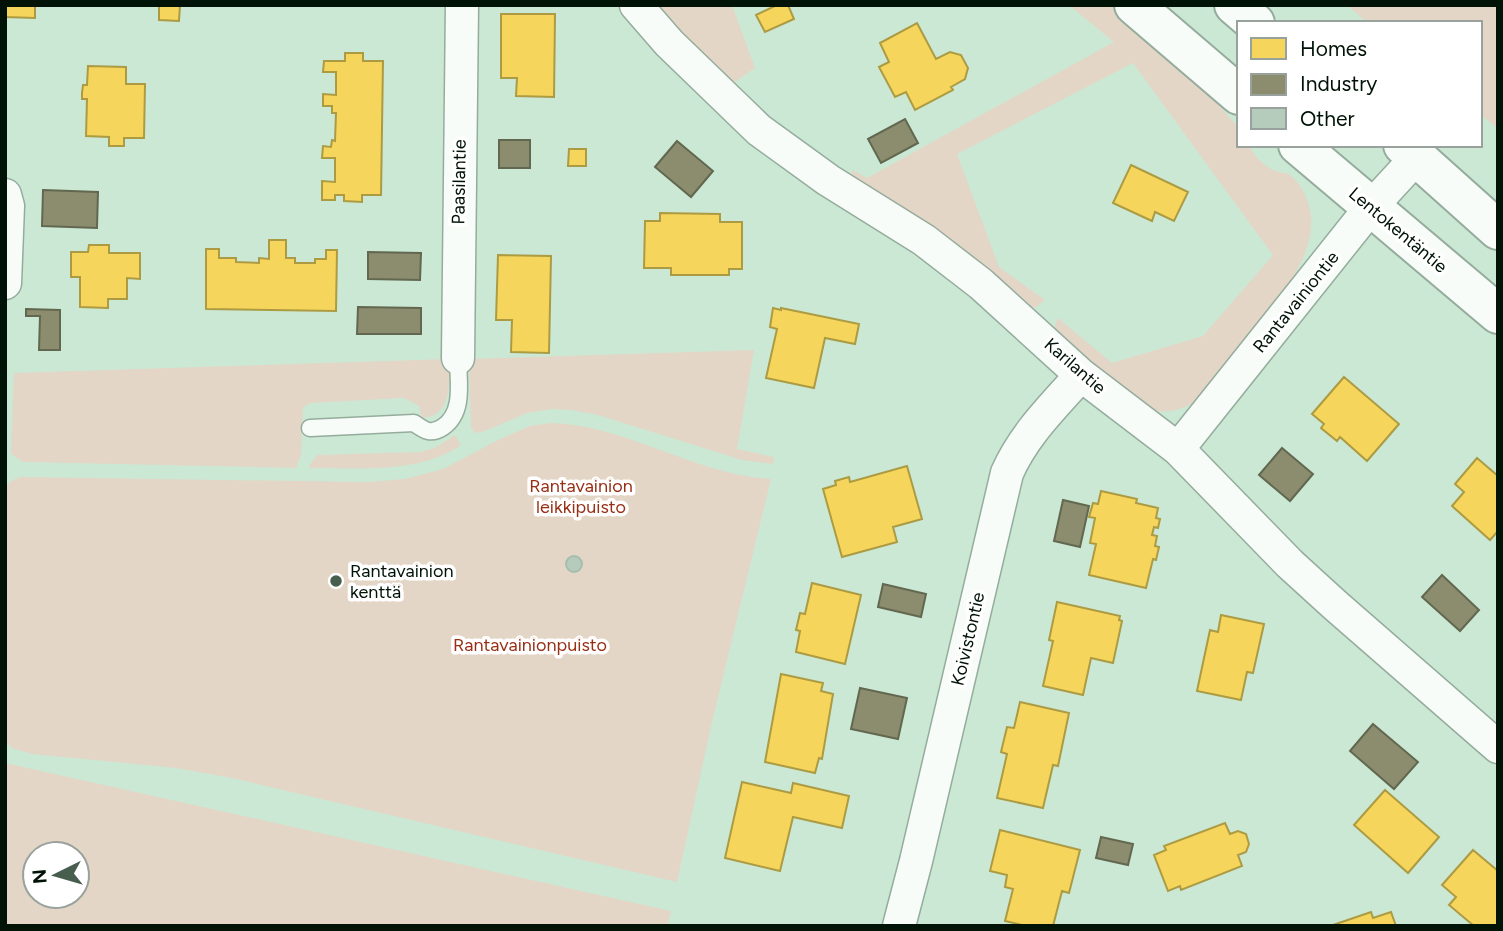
<svg xmlns="http://www.w3.org/2000/svg" width="1503" height="931" font-family="Figtree,sans-serif">
	<rect width="100%" height="100%" fill="#cae8d4"/>
	<path fill="#e4d6c6" fill-rule="evenodd" d="M653 5H732L755 68 732 84Z
		M1069 5H1116L1172 53 1239 128V145H1249C1252 154 1265 167 1275 171 1280 173 1285 172 1290 175 1302 184 1310 202 1311 217 1315 264 1263 319 1235 354 1224 367 1214 384 1202 396 1191 407 1169 415 1153 410 1129 403 1074 349 1053 331L1058 318 1112 363 1203 336 1273 255 1133 63 957 154 999 267 1045 300 1036 307H1028L850 177 853 170 867 178 1114 42Z
		M1347 5H1498V129L1480 114V23H1368Z
		M754 350 737 449 774 457 773 464 742 460 598 415 571 410 551 409 527 413 485 431 475 433 471 428 469 359Z
		M449 359C449 382 453 416 422 418L419 406 404 398 310 403 303 408 301 455 296 468 23 462 11 454 14 373Z
		M551 423C627 425 695 475 771 479L712 722 677 882 232 778 176 768 33 754 14 749 5 742V488L11 481 20 477 367 482 405 479 443 469 500 439 530 426Z
		M455 435 461 445C419 474 360 468 311 468L309 466 317 455 420 452 435 448Z
		M5 763 671 911 667 926H5ZM35 854H77V896H35Z"/>
	<path fill="#f6d55c" stroke="#ac9b42" stroke-width="2" d="M5 5H35V18L5 17Z
		M159 5H180L179 21 159 20Z
		M777 5H788L794 19 765 32 756 15Z
		M501 14H555L554 97 516 96 517 78H501Z
		M917 23 936 59 950 52 961 55 968 68 965 79 951 87 953 90 915 110 906 92 895 97 879 67 889 62 880 43Z
		M345 53H363V61H383L381 195H362V202L344 201V195H335V200H322V181L335 182V158H322L323 146 331 147 332 140 335 141 336 113H332V106H323V94L336 95V72H323L324 61H345Z
		M88 66 126 67V84H145L144 138H124V146H109V137L86 136 87 99H82V93L83 85H87Z
		M569 149H586V166H568Z
		M1131 165 1188 192 1174 221 1155 212 1152 221 1113 203Z
		M660 213 720 214V222H742V269H729V275H671V268H644L645 221H660Z
		M269 240H286V258H295V263H315V259H326V250H337L336 311 206 309V249H219V258H236V262L259 263V258L269 259Z
		M89 245H109V253H140V279L127 278V299H108V308L80 307V277H71V252H88Z
		M498 255 551 256 549 353 511 352 512 320H496Z
		M773 308 781 310V308L859 324 855 344 825 338 814 388 766 378 777 329 770 327Z
		M1344 377 1399 424 1367 461 1340 437 1337 441 1321 428 1324 424 1312 414Z
		M1477 458 1498 476V531L1490 540 1452 506 1464 492 1455 484Z
		M907 466 922 519 893 527 897 542 842 557 823 489 836 485 835 481 849 477 850 482Z
		M1101 491 1137 499 1136 503 1158 508 1156 518 1160 519 1158 528 1154 527 1152 535 1157 536 1155 546 1159 547 1156 560 1153 559 1146 588 1089 575 1096 544 1090 543 1095 518 1089 517 1093 503 1098 504Z
		M812 583 861 595 845 664 796 652 800 631 796 630 800 613 805 614Z
		M1057 602 1120 616 1119 620 1122 621 1113 663 1091 658 1083 695 1043 686 1053 641 1049 640Z
		M1221 615 1264 624 1253 673 1247 672 1241 700 1197 691 1210 630 1218 632Z
		M781 674 823 683 821 691 833 694 822 759 819 758 815 773 765 762Z
		M1020 702 1069 713 1058 766 1053 765 1043 808 997 798 1007 754 1001 752 1007 727 1014 728Z
		M742 782 791 793 793 783 849 796 842 828 793 817 780 871 725 858Z
		M1385 790 1439 837 1408 873 1354 825Z
		M1225 823 1230 834 1238 831 1246 834 1249 844 1246 852 1238 855 1242 866 1181 890 1180 886 1168 891 1154 855 1166 850 1164 846Z
		M1000 830 1080 850 1069 893 1062 891 1053 926H1026L1005 921 1013 889 1005 887 1007 875 990 871Z
		M1473 850 1498 871V926H1474L1449 905 1456 897 1442 885Z
		M1371 912 1373 918 1391 912 1396 926H1330Z"/>
	<path fill="#8c8c6e" stroke="#62684f" stroke-width="2" d="M905 119 918 143 881 163 868 139Z
		M499 140H530V168H499Z
		M677 141 713 171 691 197 655 167Z
		M43 190 98 192 97 228 42 226Z
		M368 252 421 253 420 280 368 279Z
		M358 307 421 308V334H357Z
		M26 309 60 310V350H39L40 316H26Z
		M1282 448 1313 474 1290 501 1259 475Z
		M1063 500 1089 506 1080 547 1054 541Z
		M1442 575 1479 610 1460 631 1422 597Z
		M883 584 926 594 921 617 878 607Z
		M860 688 907 698 898 739 851 729Z
		M1373 724 1418 762 1394 789 1350 751Z
		M1101 837 1133 844 1128 865 1096 858Z"/>
	<path fill="#b5ccbd" stroke="#a6beae" stroke-width="2" d="M566 564a8 8 0 1 1 16 0a8 8 0 1 1-16 0Z"/>
	<g fill="none" stroke-linecap="round" stroke-linejoin="round">
		<g stroke="#95ac9c" stroke-width="19">
			<path id="lane" d="M310 428 414 423C425 431 431 435 443 427 465 412 458 381 458 358"/>
		</g>
		<g stroke="#95ac9c" stroke-width="35">
			<path id="street" d="M636 5 669 43 759 130 828 180 924 240 981 284 1081 375 1178 449 1290 564 1335 605 1498 747
				M5 195 8 206 5 283
				M458 358 462 5
				M1178 449 1371 207 1417 157
				M899 926 916 861 1007 473C1024 434 1054 406 1081 375"/>
		</g>
		<g stroke="#95ac9c" stroke-width="42">
			<path id="secondary" d="M1134 5 1239 95
				M1234 5 1255 23
				M1298 145 1498 314
				M1403 145 1498 230"/>
		</g>
		<use href="#lane" stroke="#f7fcf9" stroke-width="16"/>
		<use href="#street" stroke="#f7fcf9" stroke-width="32"/>
		<use href="#secondary" stroke="#f7fcf9" stroke-width="38"/>
	</g>
	<circle fill="#475e4f" stroke="#fff" stroke-width="2.5" cx="336" cy="581" r="7"/>
	<g text-anchor="middle" dominant-baseline="central" stroke-width="7" stroke-linejoin="round" paint-order="stroke">
		<g font-size="18" fill="#011307" stroke="#fff">
			<text transform="translate(459 182) rotate(-89)">Paasilantie</text>
			<text transform="translate(1398 230) rotate(40)">Lentokentäntie</text>
			<text transform="translate(1296 302) rotate(-51)">Rantavainiontie</text>
			<text transform="translate(1075 366) rotate(41)">Karilantie</text>
			<text transform="translate(968 639) rotate(-77)">Koivistontie</text>
		</g>
		<g font-size="18" fill="#972f15" stroke="#fff">
			<text x="581" y="486">Rantavainion<tspan x="581" dy="21">leikkipuisto</tspan></text>
			<text x="530" y="645">Rantavainionpuisto</text>
		</g>
		<g font-size="18" fill="#011307" stroke="#fff" text-anchor="start">
			<text x="350" y="571">Rantavainion<tspan x="350" dy="21">kenttä</tspan></text>
		</g>
	</g>
	<rect width="1503" height="931" fill="none" stroke="#011307" stroke-width="14"/>
	<rect x="1237" y="21" width="245" height="126" fill="#ffffff" stroke="#99a19c" stroke-width="2"/>
	<rect x="1251" y="38" width="35" height="21" fill="#f6d55c" stroke="#99a19c" stroke-width="2"/>
	<text x="1300" y="56" font-size="21" fill="#011307">Homes</text>
	<rect x="1251" y="74" width="35" height="21" fill="#8c8c6e" stroke="#99a19c" stroke-width="2"/>
	<text x="1300" y="91" font-size="21" fill="#011307">Industry</text>
	<rect x="1251" y="108" width="35" height="21" fill="#b5ccbd" stroke="#99a19c" stroke-width="2"/>
	<text x="1300" y="126" font-size="21" fill="#011307">Other</text>
	<g transform="translate(56 875) rotate(265)"><circle r="33" fill="#ffffff" stroke="#99a19c" stroke-width="2"/>
	<path d="M0-5L12 26L0 18L-12 26Z" fill="#475e4f"/>
	<text y="-10" font-size="19" font-weight="bold" text-anchor="middle" fill="#011307">N</text>
	</g>
</svg>
